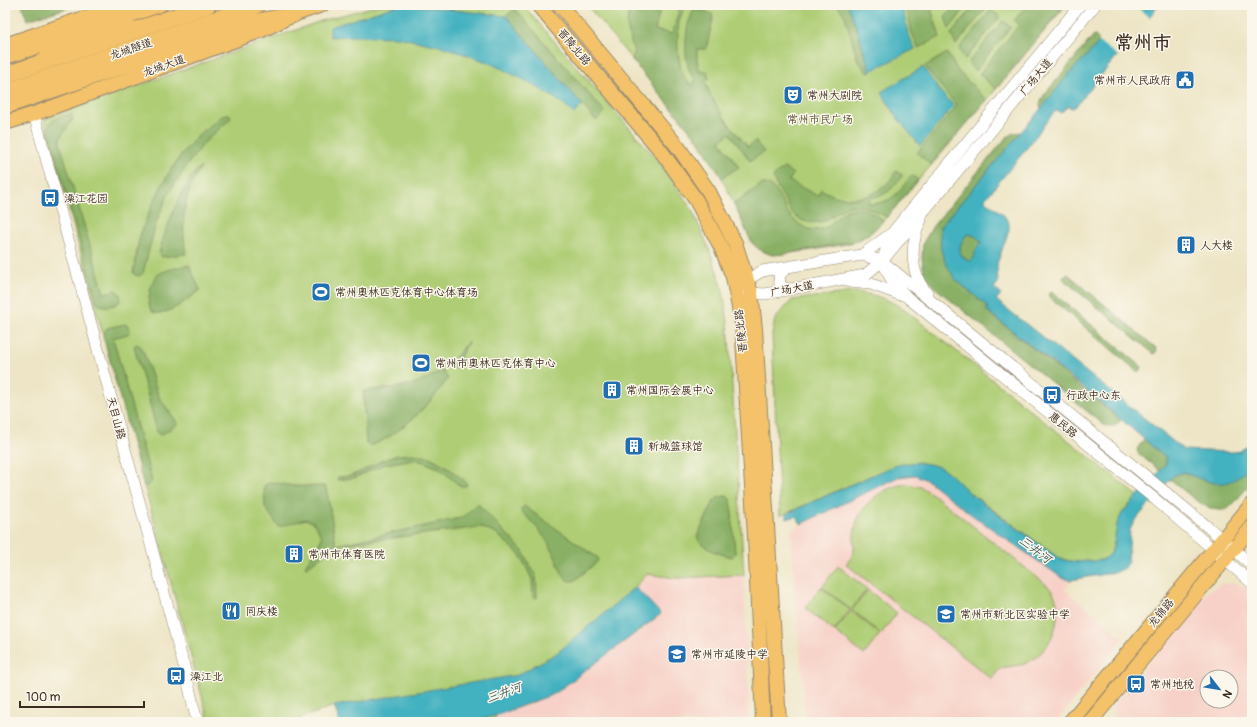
<svg xmlns="http://www.w3.org/2000/svg" width="1257" height="727" font-family="Pangolin,'LXGW WenKai TC',sans-serif">
	<rect width="100%" height="100%" fill="#fbf7ec"/>
	<filter id="ink" filterUnits="userSpaceOnUse"><feTurbulence type="fractalNoise" baseFrequency=".025" numOctaves="2"/><feDisplacementMap in="SourceGraphic" scale="8" xChannelSelector="R" yChannelSelector="G"/><feConvolveMatrix kernelMatrix="1 2 1 2 8 2 1 2 1" color-interpolation-filters="sRGB"/></filter>
	<filter id="wash" filterUnits="userSpaceOnUse"><feTurbulence type="fractalNoise" baseFrequency=".012" numOctaves="4" result="noise"/><feDisplacementMap in="SourceGraphic" scale="16" xChannelSelector="R" yChannelSelector="G"/><feGaussianBlur stdDeviation="0.9" result="paint"/><feColorMatrix in="noise" values="0 0 0 0 0 0 0 0 0 0 0 0 0 0 0 0 0 1.4 0 .05"/><feComposite in="paint" operator="in"/></filter>
	<g filter="url(#wash)">
		<rect width="100%" height="100%" fill="#ede5c5"/>
		<path fill="#f7d1c7" fill-rule="evenodd" d="M916 475 930 482 1062 578 1071 580 1065 590 1124 638 1056 722H806L791 531 801 524 898 477Z
			M647 574 675 578 744 575 749 722H496L495 716 554 694 661 614 635 587Z
			M1236 583 1252 590V722H1114L1113 718V706L1207 592 1221 584ZM1207 677H1231V701H1207Z"/>
		<path fill="#aecd75" stroke="#747c4a" d="M379 5H523L666 170 692 210 708 246 722 286 728 322 744 575 675 578 647 574 635 587 557 653 518 675 495 715 496 722H340L334 706 291 722H209L44 119 324 20Z
			M587 5H1066L987 100 887 217C879 226 870 234 859 240 851 245 779 256 770 254 763 252 758 248 752 243L720 174 698 140Z
			M854 292C880 295 889 299 910 314L1138 496 1122 513 1111 554 1102 560 1076 562 1060 559 970 493 953 478 940 468 919 462 886 469 780 516 772 335 775 319 792 300Z
			M907 484 921 487 934 495 1048 586C1051 590 1055 595 1056 599 1062 624 1049 654 1024 664 1018 666 1005 666 1000 669 997 671 994 677 992 679L846 564C848 561 852 558 853 554 855 548 853 537 855 529 859 505 883 486 907 484Z
			M838 566 867 589 851 610 822 587Z
			M821 587 850 610 834 631 805 608Z
			M868 590 897 613 881 634 852 610Z
			M851 611 880 634 864 655 835 631Z"/>
		<path fill="#8ab066" stroke="#626d42" d="M22 5H77L27 20Z
			M629 5H661L655 30 672 34 680 6 685 5C683 11 680 17 679 23 676 38 678 64 684 77 686 82 689 83 693 85L696 79C683 71 685 38 688 24 690 19 692 14 694 9L696 8 712 14 713 19 706 49H697V60L700 72 707 71 709 79 705 80C712 105 731 127 748 147L755 141 764 152 750 161 730 133 720 141 739 167 722 178 698 140 632 60 634 53 627 26Z
			M837 5H848L859 35 870 71 867 73 857 58 845 16Z
			M906 5H930L940 37 918 48 912 33Z
			M955 5H968L949 29 945 17Z
			M975 5H984L987 7 956 45 951 34Z
			M1027 5H1057L1062 9 996 89 979 74 1019 25 1014 21Z
			M515 9 605 112 596 121 506 16Z
			M991 10 1000 17 965 59 959 49Z
			M1003 21 1011 27 975 71 968 63Z
			M1094 35 1099 40V42L1068 75 1041 109 1040 104 1044 95Z
			M947 53 958 71 987 100 931 165 917 153 957 106 933 77 925 66Z
			M71 114 73 119 60 138V143L104 293 115 290 120 294C120 296 121 299 120 301 115 307 102 308 97 303L48 128C50 118 62 117 71 114Z
			M225 114H229L231 117 229 120 206 141 187 165 169 193 156 223 143 273 140 276 135 275 133 272C136 260 137 245 141 233 152 202 168 169 190 144 200 133 213 123 225 114Z
			M1021 132 940 227 955 279 987 306V311L1121 420C1116 426 1112 428 1104 425L938 290 924 275 922 257 923 243 933 226 1006 138 1013 133Z
			M201 167C183 193 181 224 186 254L162 257 159 254C162 237 186 174 201 167Z
			M784 168 793 174 789 181 818 196 821 189C825 192 830 194 835 196 858 203 885 194 896 171L902 175V176C891 190 888 195 870 198L869 204C894 203 898 192 912 175L918 180 887 217C876 212 866 205 853 206 843 207 834 215 826 220 814 225 801 223 792 213 789 210 788 204 785 200 781 193 776 186 773 178L776 174Z
			M762 184C778 183 782 205 789 214 794 221 802 227 809 229 829 234 832 218 846 211 859 205 874 212 883 221L873 231 857 241 785 254 772 255 760 250 752 243 734 204Z
			M968 234C972 235 977 236 980 240 982 243 976 255 974 258 972 261 971 261 968 261 966 259 964 258 962 256 957 250 962 238 968 234Z
			M189 265 200 290C189 298 170 315 156 313 143 312 150 279 159 274 167 269 180 267 189 265Z
			M1066 274 1069 275 1156 348 1157 351 1154 354 1064 280 1063 278Z
			M1051 292 1053 293 1141 366 1142 368 1139 372 1137 371 1049 297 1048 295Z
			M125 324 129 326 130 330 128 334 113 338 152 481 148 485 144 487 103 335 107 328Z
			M468 342 454 369 450 364Z
			M136 344 139 345 144 353 159 397 178 424 161 435 157 433 149 400 134 347Z
			M442 370 448 378C433 402 397 438 369 446L366 443 363 391C391 388 418 387 442 370Z
			M1144 439 1166 458V464L1160 471 1138 453 1137 449Z
			M413 454 430 457 446 466 466 482 467 485 466 486H460L439 468 415 459 385 464 354 478 337 480 338 477 350 476 364 470 381 461 397 455Z
			M1252 464C1252 484 1252 482 1239 497 1235 502 1230 509 1223 510 1205 512 1183 489 1170 479L1173 476 1183 472 1212 483 1247 470Z
			M270 482 294 486H325L328 497 336 545 461 518 478 504 522 550 536 576 537 598 533 597 532 579 520 555 497 534 481 527 336 545 307 567 305 566 320 542 322 537 314 523 306 519 279 527 265 507 264 486Z
			M727 496 731 500 735 553 732 557C716 552 707 552 697 537L714 501 719 497Z
			M524 506 598 558 597 562 574 581H568C559 571 558 562 552 550 544 534 532 522 520 510Z"/>
		<path fill="#43b1c0" stroke="#3f6e6f" fill-rule="evenodd" d="M399 5H412L506 16 582 105 574 114 565 105 559 101 534 85 496 66 487 62 444 47 398 37 353 36 330 37V27Z
			M848 5H902L908 33 915 49 870 71 859 35Z
			M1129 5H1159L1075 107 1072 108 1068 106 1061 113 1058 111 1054 112 1023 153 985 199V201L1003 214 1009 223V230L997 264 998 283 994 288 1001 294 996 300 1184 450 1233 452 1240 451 1252 442V464C1227 493 1214 484 1183 472L1173 476 1134 522 1130 530 1128 562 1125 568 1116 572 1071 580 1062 578 972 515 930 482 916 475 898 477 801 524 796 516 787 519 786 514 886 469C904 462 920 460 939 467 952 472 961 486 972 495 1001 517 1031 538 1060 559L1076 562 1102 560 1111 554 1114 543 1117 524 1122 513 1166 464V458L1089 392 987 311V306L955 279 945 262 941 250 940 227 1044 105 1068 75 1092 50ZM968 234C974 235 979 237 981 243 979 246 976 248 975 252 974 257 975 260 968 261 966 259 964 258 962 256 957 250 962 238 968 234Z
			M923 67 939 90 954 106 920 146 898 119 881 92Z
			M635 587 661 614 554 694 495 716 470 722 440 717 413 722H340L334 706 518 675 557 653Z"/>
		<path fill="#ede5c5" d="M1128 5H1134L1150 18 1118 56 1098 41Z"/>
	</g>
	<g filter="url(#ink)">
		<g fill="none" stroke-linecap="round" stroke-linejoin="round">
			<g stroke="#948872" stroke-width="12">
				<path id="minor" d="M34 114 185 670 197 722
					M921 220C912 238 910 263 919 281 921 286 925 290 928 294
					M892 233 882 261 893 283 907 297 1156 500 1252 583
					M862 255 882 261 1164 491 1209 528 1252 565
					M787 268 779 275 780 285 789 290
					M849 282 871 284 901 295
					M740 284 762 271 862 255 892 233 1080 5
					M744 290 751 293 765 294 865 275 882 261 1001 119 1095 5"/>
			</g>
			<g stroke="#948872" stroke-width="16">
				<path id="major" d="M538 5 661 151 696 200 721 247 733 277 742 323 755 535 763 722
					M560 5 678 147 709 192 735 243 751 293 755 329 779 722
					M119 19 160 5
					M5 57 58 40
					M5 123 34 114 260 31 293 15 322 5
					M1070 722 1252 504
					M1090 722 1252 527"/>
			</g>
			<g stroke="#948872" stroke-width="18">
				<path id="highway" d="M5 46 125 5
					M47 50 130 15
					M5 75 208 5
					M5 92 257 5
					M5 106 245 24 293 15"/>
			</g>
			<use href="#minor" stroke="#fff" stroke-width="11"/>
			<use href="#major" stroke="#f3c26a" stroke-width="14"/>
			<use href="#highway" stroke="#f3c26a" stroke-width="16"/>
		</g>
	</g>
	<defs>
		<g id="civic-square" transform="scale(1)"><rect x="-9" y="-9" width="18" height="18" rx="4" fill="#1f6fb2" stroke="#fbf7ec"/><path d="M-.6-6.5H3V-4.5H.6V-3L4-1V1h2V6H-6V1h2V-1L-.6-3ZM-1.2 2.5V6h2.4V2.5Z" fill="#fff"/></g>
		<g id="theatre-square" transform="scale(1)"><rect x="-9" y="-9" width="18" height="18" rx="4" fill="#1f6fb2" stroke="#fbf7ec"/><path d="M-5-5.5Q0-4 5-5.5V0Q5 5 0 6Q-5 5-5 0ZM-3.3-2.5H-1v1.5H-3.3ZM1-2.5H3.3v1.5H1ZM-2.8 1Q0 5.5 2.8 1Z" fill="#fff"/></g>
		<g id="bus-square" transform="scale(1)"><rect x="-9" y="-9" width="18" height="18" rx="4" fill="#1f6fb2" stroke="#fbf7ec"/><path d="M-5-6H5V4H4V6H2V4H-2V6H-4V4H-5ZM-3.5-4V0h7V-4ZM-3.5 1.2v1.5H-2V1.2ZM2 1.2v1.5H3.5V1.2Z" fill="#fff"/></g>
		<g id="building-square" transform="scale(1)"><rect x="-9" y="-9" width="18" height="18" rx="4" fill="#1f6fb2" stroke="#fbf7ec"/><path d="M-4-6H4V6H1V3H-1V6H-4ZM-2.5-4.3h1.7v1.8h-1.7ZM.8-4.3h1.7v1.8H.8ZM-2.5-1h1.7V.8h-1.7ZM.8-1h1.7V.8H.8Z" fill="#fff"/></g>
		<g id="stadium-square" transform="scale(1)"><rect x="-9" y="-9" width="18" height="18" rx="4" fill="#1f6fb2" stroke="#fbf7ec"/><path d="M0-5a6.5 5 0 1 0 0 10a6.5 5 0 1 0 0-10ZM-3.5-1.8h7v3.6h-7Z" fill="#fff"/></g>
		<g id="restaurant-square" transform="scale(1)"><rect x="-9" y="-9" width="18" height="18" rx="4" fill="#1f6fb2" stroke="#fbf7ec"/><path d="M-5-6h1v4h1v-4h1v4h1v-4h1v5L-1.5 .5V6h-2V.5L-5-1ZM5-6V6H3V1.5H1.5Q1.5-4 5-6Z" fill="#fff"/></g>
		<g id="school-square" transform="scale(1)"><rect x="-9" y="-9" width="18" height="18" rx="4" fill="#1f6fb2" stroke="#fbf7ec"/><path d="M0-5L7-2L0 1L-7-2ZM-4 1L0 2.5L4 1V4Q0 6-4 4Z" fill="#fff"/></g>
	</defs>
	<g fill-rule="evenodd">
		<use href="#civic-square" x="1185" y="80"/>
		<use href="#theatre-square" x="793" y="95"/>
		<use href="#bus-square" x="50" y="198"/>
		<use href="#building-square" x="1186" y="245"/>
		<use href="#stadium-square" x="321" y="292"/>
		<use href="#stadium-square" x="421" y="363"/>
		<use href="#building-square" x="612" y="390"/>
		<use href="#bus-square" x="1052" y="395"/>
		<use href="#building-square" x="634" y="446"/>
		<use href="#building-square" x="294" y="554"/>
		<use href="#restaurant-square" x="231" y="611"/>
		<use href="#school-square" x="946" y="614"/>
		<use href="#school-square" x="677" y="654"/>
		<use href="#bus-square" x="176" y="676"/>
		<use href="#bus-square" x="1136" y="684"/>
	</g>
	<g text-anchor="middle" dominant-baseline="central" stroke-width="3" stroke-linejoin="round" paint-order="stroke">
		<g font-size="11" fill="#3b2a1e" stroke="#fbf7ec">
			<text transform="translate(574 47) rotate(50)">晋陵北路</text>
			<text transform="translate(131 49) rotate(-19)">龙城隧道</text>
			<text transform="translate(164 66) rotate(-20)">龙城大道</text>
			<text transform="translate(1036 77) rotate(-51)">广场大道</text>
			<text transform="translate(792 289) rotate(-11)">广场大道</text>
			<text transform="translate(741 331) rotate(-96)">晋陵北路</text>
			<text transform="translate(116 418) rotate(75)">天目山路</text>
			<text transform="translate(1063 425) rotate(39)">惠民路</text>
			<text transform="translate(1161 613) rotate(-50)">龙锦路</text>
		</g>
		<g font-size="11" fill="#3b2a1e" stroke="#fbf7ec" text-anchor="start">
			<text x="1171" y="80" text-anchor="end">常州市人民政府</text>
			<text x="807" y="95">常州大剧院</text>
			<text x="64" y="198">澡江花园</text>
			<text x="1200" y="245">人大楼</text>
			<text x="335" y="292">常州奥林匹克体育中心体育场</text>
			<text x="435" y="363">常州市奥林匹克体育中心</text>
			<text x="626" y="390">常州国际会展中心</text>
			<text x="1066" y="395">行政中心东</text>
			<text x="648" y="446">新城篮球馆</text>
			<text x="308" y="554">常州市体育医院</text>
			<text x="245" y="611">同庆楼</text>
			<text x="960" y="614">常州市新北区实验中学</text>
			<text x="691" y="654">常州市延陵中学</text>
			<text x="190" y="676">澡江北</text>
			<text x="1150" y="684">常州地税</text>
		</g>
		<g font-size="11" fill="#585334" stroke="#fbf7ec">
			<text x="820" y="119">常州市民广场</text>
		</g>
		<g font-size="12" font-style="italic" fill="#3e5957" stroke="#fbf7ec">
			<text transform="translate(1035 550) rotate(37)">三井河</text>
			<text transform="translate(504 693) rotate(-20)">三井河</text>
		</g>
		<g font-size="19" font-weight="bold" fill="#3b2a1e" stroke="#fbf7ec">
			<text x="1143" y="43">常州市</text>
		</g>
	</g>
	<rect width="1257" height="727" fill="none" stroke="#fbf7ec" stroke-width="20"/>
	<g transform="translate(1219 689) rotate(121)"><circle r="19" fill="#fbf7ec" stroke="#aea59a"/>
	<path d="M0-3L7 15L0 10L-7 15Z" fill="#1f6fb2"/>
	<text y="-6" font-size="11" font-weight="bold" text-anchor="middle" fill="#3b2a1e">N</text>
	</g>
	<path d="M20 701v6h124v-6" fill="none" stroke="#3b2a1e" stroke-width="2"/>
	<text x="26" y="701" font-size="12" fill="#3b2a1e" stroke="#fbf7ec" stroke-width="3" paint-order="stroke">100 m</text>
</svg>
